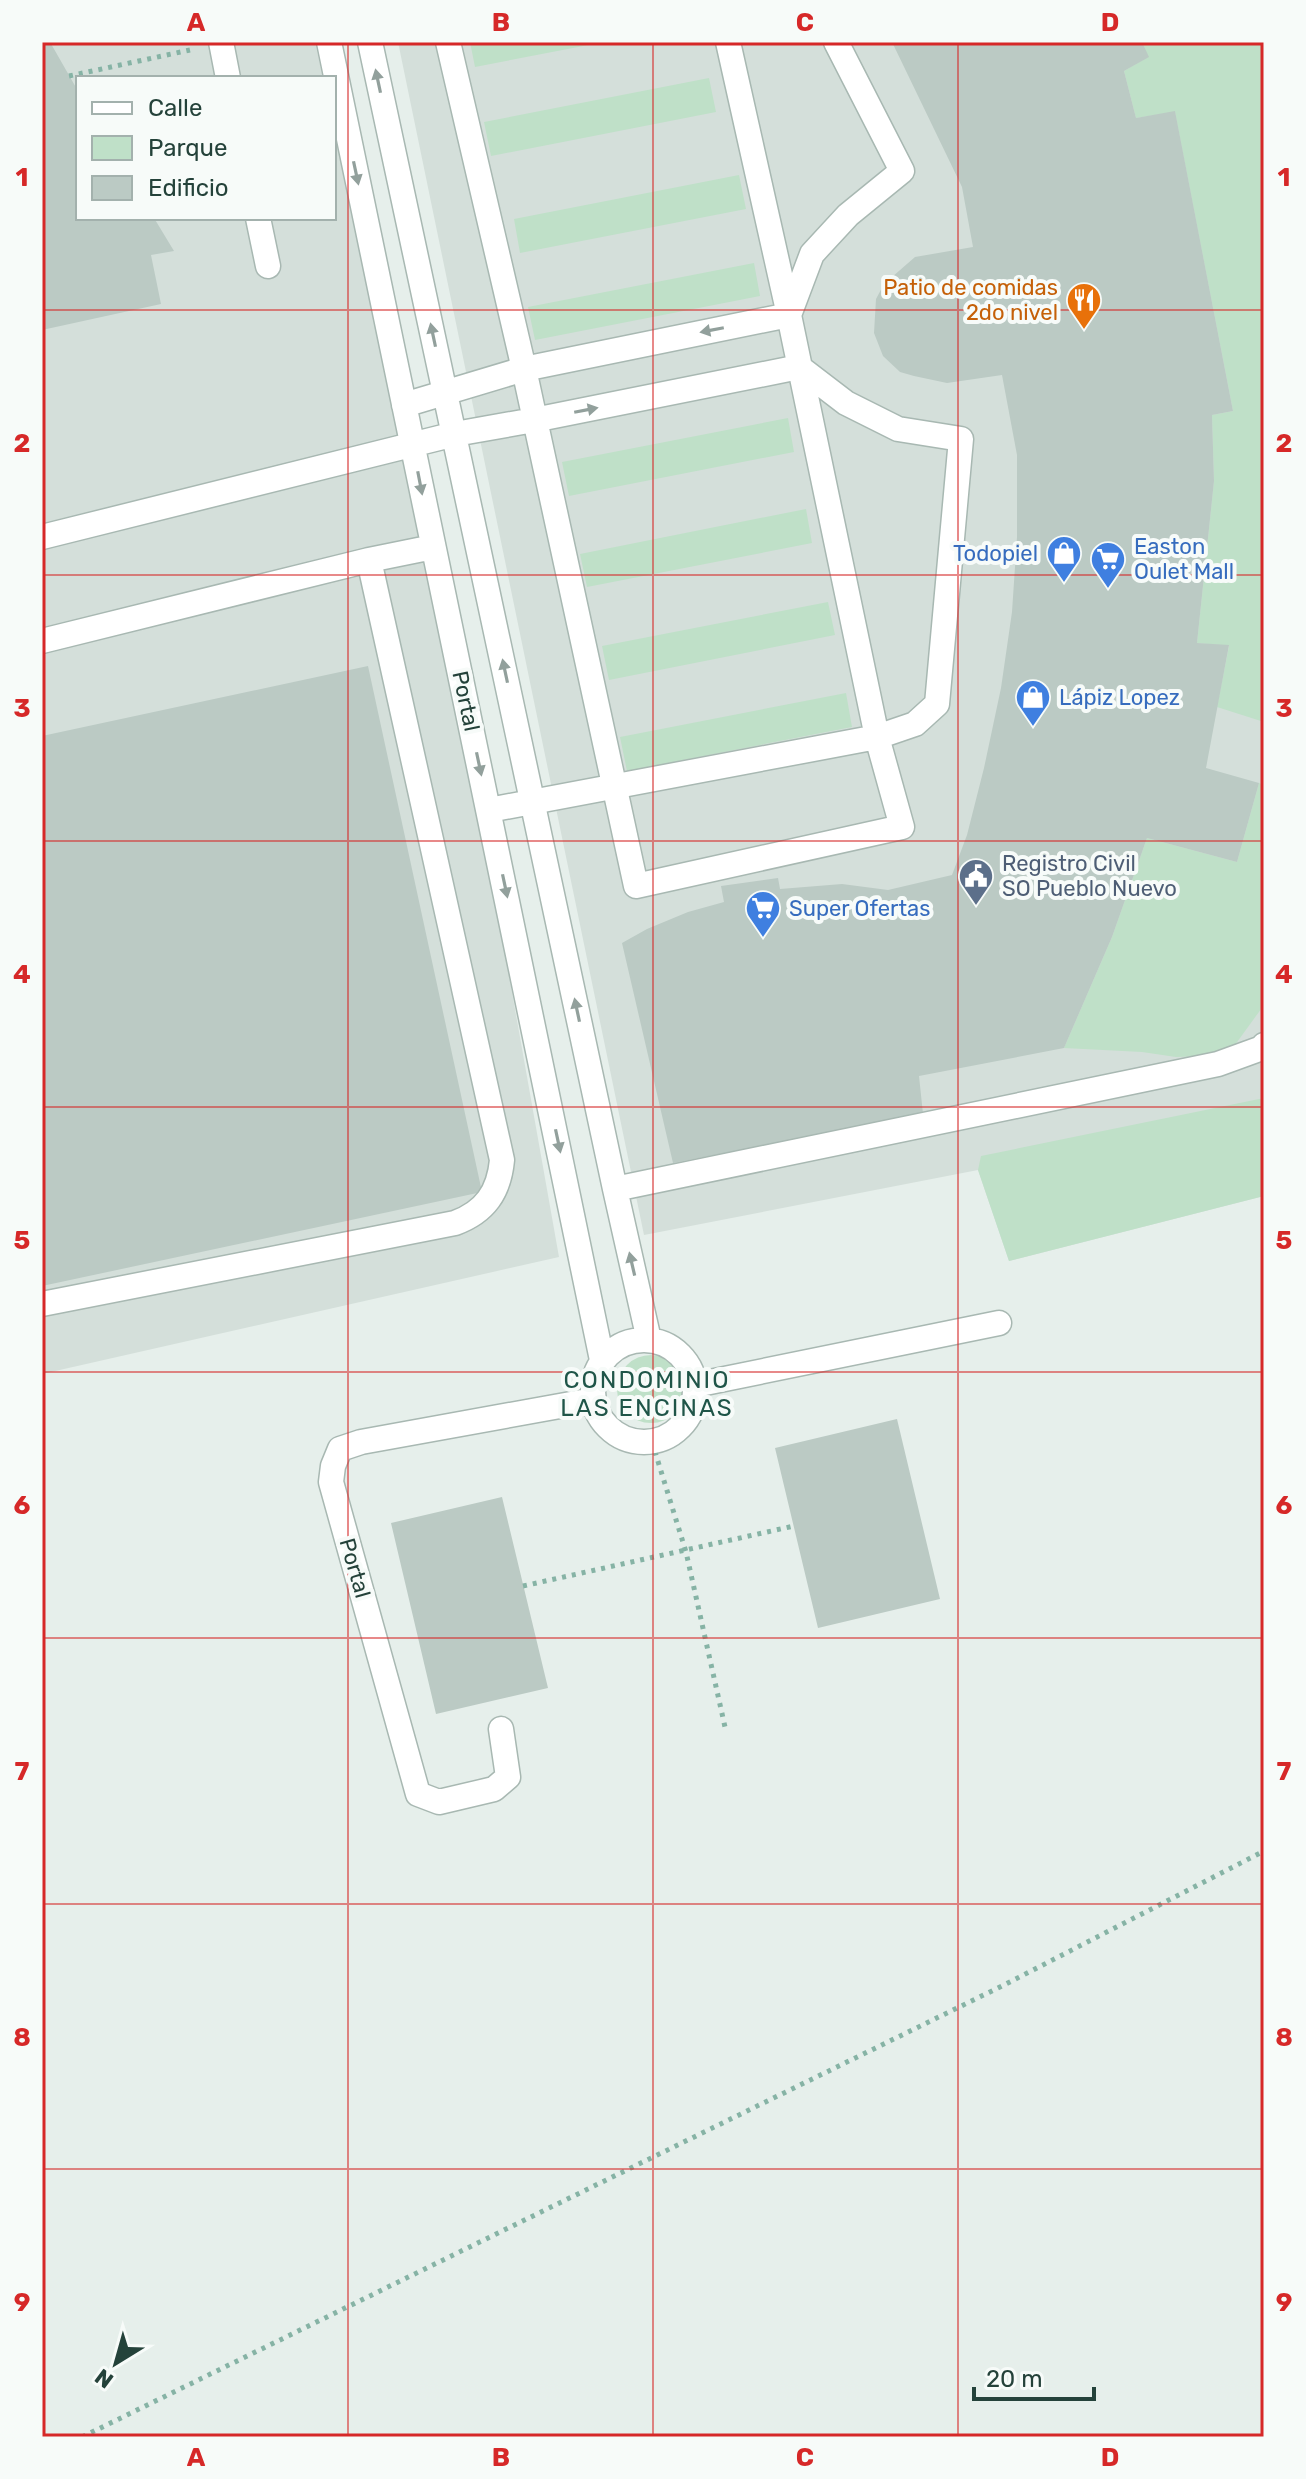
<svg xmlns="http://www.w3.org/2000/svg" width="1306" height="2479" font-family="Rubik,sans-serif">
	<rect width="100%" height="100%" fill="#e6efeb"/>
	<path fill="#d4dfda" d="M42 42H315L323 78H78V218H334V130L416 513 433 547 559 1257 42 1374Z
		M398 42H1264V1196L1009 1261 978 1170 644 1235Z"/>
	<path fill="#bfe0c8" d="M470 42H604L475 67Z
		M1142 42H1263L1264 45V722L1217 707 1229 646 1197 643 1214 481 1212 415 1233 411 1175 112 1136 118 1124 71 1148 57Z
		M709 78 716 112 491 156 484 122Z
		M739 175 746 209 520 253 514 219Z
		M754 263 760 296 535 340 528 307Z
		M788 418 794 452 569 496 562 462Z
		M806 509 812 543 587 587 580 554Z
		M828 602 835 635 609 680 602 646Z
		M846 693 852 727 627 771 620 737Z
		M1259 783 1264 785V1005L1232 1049 1207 1056 1176 1057 1142 1052 1064 1048 1112 937 1147 838 1237 862Z
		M1264 1098V1196L1009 1261 978 1170 981 1156Z
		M617 1389a34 34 0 1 1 68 0a34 34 0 1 1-68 0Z"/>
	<path fill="#bbcac4" d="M42 42H50L78 91V218H154L174 251 151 255 161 304 42 330Z
		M892 42H1142L1149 57 1124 71 1136 118 1175 111 1233 411 1212 415 1214 481 1197 643 1229 645 1206 768 1259 783 1237 862 1147 838 1112 937 1064 1048 919 1076 923 1114 673 1163 622 943 647 929 688 912 724 902 721 886 778 878 780 889 842 884 888 890 952 875 967 835 984 768 1001 688 1012 612 1017 537V455L1002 375 947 383 914 376 900 372 883 356 874 333 876 299 884 284 915 257 973 247 962 187Z
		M368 666 482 1192 42 1286V736Z
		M897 1419 940 1599 818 1628 775 1448Z
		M502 1497 548 1688 436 1714 391 1523Z"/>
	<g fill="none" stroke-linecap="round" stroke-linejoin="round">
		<g stroke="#a8b8b2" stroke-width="27">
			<path id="minor" d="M221 42 228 78
				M329 42 602 1360
				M370 42 615 1189 649 1340
				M448 42 524 369 636 886 902 827 877 737 789 315 728 42
				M258 218 268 266
				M404 405 524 369 789 315 812 254 848 215 902 171 836 42
				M42 537 455 434 534 420 799 367 846 403 898 429 961 439 937 704 915 724 877 737 489 810
				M42 641 369 560 433 547
				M615 1189 1218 1064 1262 1048 1264 1045
				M42 1304 455 1223C485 1212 499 1192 502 1160L369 560
				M593 1391a51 51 0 1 1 102 0a51 51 0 1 1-102 0Z
				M695 1385 999 1323
				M501 1729 508 1777 494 1789 439 1802 418 1794 331 1482 333 1466 340 1449 361 1442 593 1400"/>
		</g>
		<path stroke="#86b3a5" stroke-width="5" stroke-dasharray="4 6" stroke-linecap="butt" d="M69 76 190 50
			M652 1442 686 1552 725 1727
			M523 1586 794 1526
			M82 2437 1002 1986 1264 1851"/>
		<use href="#minor" stroke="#fff" stroke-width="24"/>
	</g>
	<defs><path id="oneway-solid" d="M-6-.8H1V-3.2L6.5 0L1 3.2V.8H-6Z" transform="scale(2)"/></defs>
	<g fill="#92a09c">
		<use href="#oneway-solid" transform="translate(378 81) rotate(-102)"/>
		<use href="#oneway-solid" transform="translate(356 173) rotate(78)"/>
		<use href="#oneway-solid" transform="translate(712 330) rotate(169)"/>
		<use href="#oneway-solid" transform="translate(433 335) rotate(-102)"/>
		<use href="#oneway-solid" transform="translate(586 410) rotate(-11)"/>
		<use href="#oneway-solid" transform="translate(420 483) rotate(79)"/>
		<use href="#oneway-solid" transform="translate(505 671) rotate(-102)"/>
		<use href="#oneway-solid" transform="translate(479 764) rotate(78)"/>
		<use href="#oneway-solid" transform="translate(505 886) rotate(78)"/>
		<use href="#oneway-solid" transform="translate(577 1010) rotate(-102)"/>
		<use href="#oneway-solid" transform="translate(558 1141) rotate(78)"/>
		<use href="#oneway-solid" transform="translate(632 1264) rotate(-103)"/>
	</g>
	<path fill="none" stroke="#d62828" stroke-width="2" stroke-opacity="0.55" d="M348 42V2437M653 42V2437M958 42V2437M42 310H1264M42 575H1264M42 841H1264M42 1107H1264M42 1372H1264M42 1638H1264M42 1904H1264M42 2169H1264"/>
	<defs>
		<g id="restaurant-pin" transform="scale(1.8)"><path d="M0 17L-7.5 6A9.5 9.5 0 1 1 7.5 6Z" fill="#e8710a" stroke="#f7fbf9"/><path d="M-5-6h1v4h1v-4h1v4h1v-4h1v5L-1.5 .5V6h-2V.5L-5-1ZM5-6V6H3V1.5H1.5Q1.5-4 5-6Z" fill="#fff"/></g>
		<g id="shop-pin" transform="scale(1.8)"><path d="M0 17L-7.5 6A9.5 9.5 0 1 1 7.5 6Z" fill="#3f7fe0" stroke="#f7fbf9"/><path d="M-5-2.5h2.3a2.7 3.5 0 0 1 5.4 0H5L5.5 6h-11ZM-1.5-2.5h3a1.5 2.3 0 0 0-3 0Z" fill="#fff"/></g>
		<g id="supermarket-pin" transform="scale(1.8)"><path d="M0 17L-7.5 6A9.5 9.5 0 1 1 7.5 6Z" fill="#3f7fe0" stroke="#f7fbf9"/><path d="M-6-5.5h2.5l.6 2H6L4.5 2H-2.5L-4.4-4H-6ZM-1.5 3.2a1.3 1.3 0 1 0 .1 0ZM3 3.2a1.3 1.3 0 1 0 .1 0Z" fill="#fff"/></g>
		<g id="civic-pin" transform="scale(1.8)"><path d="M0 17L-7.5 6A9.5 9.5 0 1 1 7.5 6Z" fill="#5c6f8a" stroke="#f7fbf9"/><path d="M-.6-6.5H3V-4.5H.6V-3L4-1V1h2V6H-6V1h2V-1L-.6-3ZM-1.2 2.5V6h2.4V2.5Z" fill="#fff"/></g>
	</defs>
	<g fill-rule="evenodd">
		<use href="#restaurant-pin" x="1084" y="300"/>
		<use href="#shop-pin" x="1064" y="553"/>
		<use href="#supermarket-pin" x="1108" y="559"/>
		<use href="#shop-pin" x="1033" y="697"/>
		<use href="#civic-pin" x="976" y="876"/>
		<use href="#supermarket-pin" x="763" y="908"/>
	</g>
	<g text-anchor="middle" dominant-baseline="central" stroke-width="8" stroke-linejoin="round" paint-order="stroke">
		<g font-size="22" fill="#c56008" stroke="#f7fbf9" text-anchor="end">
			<text x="1058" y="287">Patio de comidas<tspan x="1058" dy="25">2do nivel</tspan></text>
		</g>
		<g font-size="22" fill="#366cbe" stroke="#f7fbf9" text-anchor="start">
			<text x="1134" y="546">Easton<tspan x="1134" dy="25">Oulet Mall</tspan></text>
			<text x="1038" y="553" text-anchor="end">Todopiel</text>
			<text x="1059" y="697">Lápiz Lopez</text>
			<text x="789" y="908">Super Ofertas</text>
		</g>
		<g font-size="22" fill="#24423a" stroke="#f7fbf9">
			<text transform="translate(466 701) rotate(78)">Portal</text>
			<text transform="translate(355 1568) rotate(74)">Portal</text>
		</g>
		<g font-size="22" fill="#4e5e75" stroke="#f7fbf9" text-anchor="start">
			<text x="1002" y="863">Registro Civil<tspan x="1002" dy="25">SO Pueblo Nuevo</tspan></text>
		</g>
		<g font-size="24" letter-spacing="2" fill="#1f5548" stroke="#f7fbf9">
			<text x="647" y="1380">CONDOMINIO<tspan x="647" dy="28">LAS ENCINAS</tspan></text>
		</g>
	</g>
	<rect width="1306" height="2479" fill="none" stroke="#f7fbf9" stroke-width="88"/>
	<rect x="76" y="76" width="260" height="144" fill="#f7fbf9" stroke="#a3b1ad" stroke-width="2"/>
	<rect x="92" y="102" width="40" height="12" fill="#ffffff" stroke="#a3b1ad" stroke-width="2"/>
	<text x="148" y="116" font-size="24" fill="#24423a">Calle</text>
	<rect x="92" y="136" width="40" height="24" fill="#bfe0c8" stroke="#a3b1ad" stroke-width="2"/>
	<text x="148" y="156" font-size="24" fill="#24423a">Parque</text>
	<rect x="92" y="176" width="40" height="24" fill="#bbcac4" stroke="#a3b1ad" stroke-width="2"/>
	<text x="148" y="196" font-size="24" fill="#24423a">Edificio</text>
	<g transform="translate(116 2363) rotate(217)" stroke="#f7fbf9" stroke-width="6" paint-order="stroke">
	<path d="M0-6L14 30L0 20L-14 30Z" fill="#24423a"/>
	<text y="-12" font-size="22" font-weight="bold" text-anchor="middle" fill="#24423a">N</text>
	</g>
	<path d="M974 2387v12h120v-12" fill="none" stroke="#24423a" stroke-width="4"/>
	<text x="986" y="2387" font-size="24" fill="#24423a" stroke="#f7fbf9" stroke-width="6" paint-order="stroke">20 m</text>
	<rect x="44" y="44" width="1218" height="2391" fill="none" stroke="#d62828" stroke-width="3"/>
	<g font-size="26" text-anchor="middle" font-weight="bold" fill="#d62828">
		<text x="196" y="31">A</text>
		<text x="501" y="31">B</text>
		<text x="805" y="31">C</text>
		<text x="1110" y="31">D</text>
		<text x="22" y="186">1</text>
		<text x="1284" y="186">1</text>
		<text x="22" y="452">2</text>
		<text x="1284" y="452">2</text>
		<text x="22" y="717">3</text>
		<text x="1284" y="717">3</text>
		<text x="22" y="983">4</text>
		<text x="1284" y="983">4</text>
		<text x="22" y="1249">5</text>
		<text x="1284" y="1249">5</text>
		<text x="22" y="1514">6</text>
		<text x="1284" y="1514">6</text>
		<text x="22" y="1780">7</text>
		<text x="1284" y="1780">7</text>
		<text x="22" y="2046">8</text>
		<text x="1284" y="2046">8</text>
		<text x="22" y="2311">9</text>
		<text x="1284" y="2311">9</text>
		<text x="196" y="2466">A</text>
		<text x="501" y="2466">B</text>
		<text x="805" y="2466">C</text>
		<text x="1110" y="2466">D</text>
	</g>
</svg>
